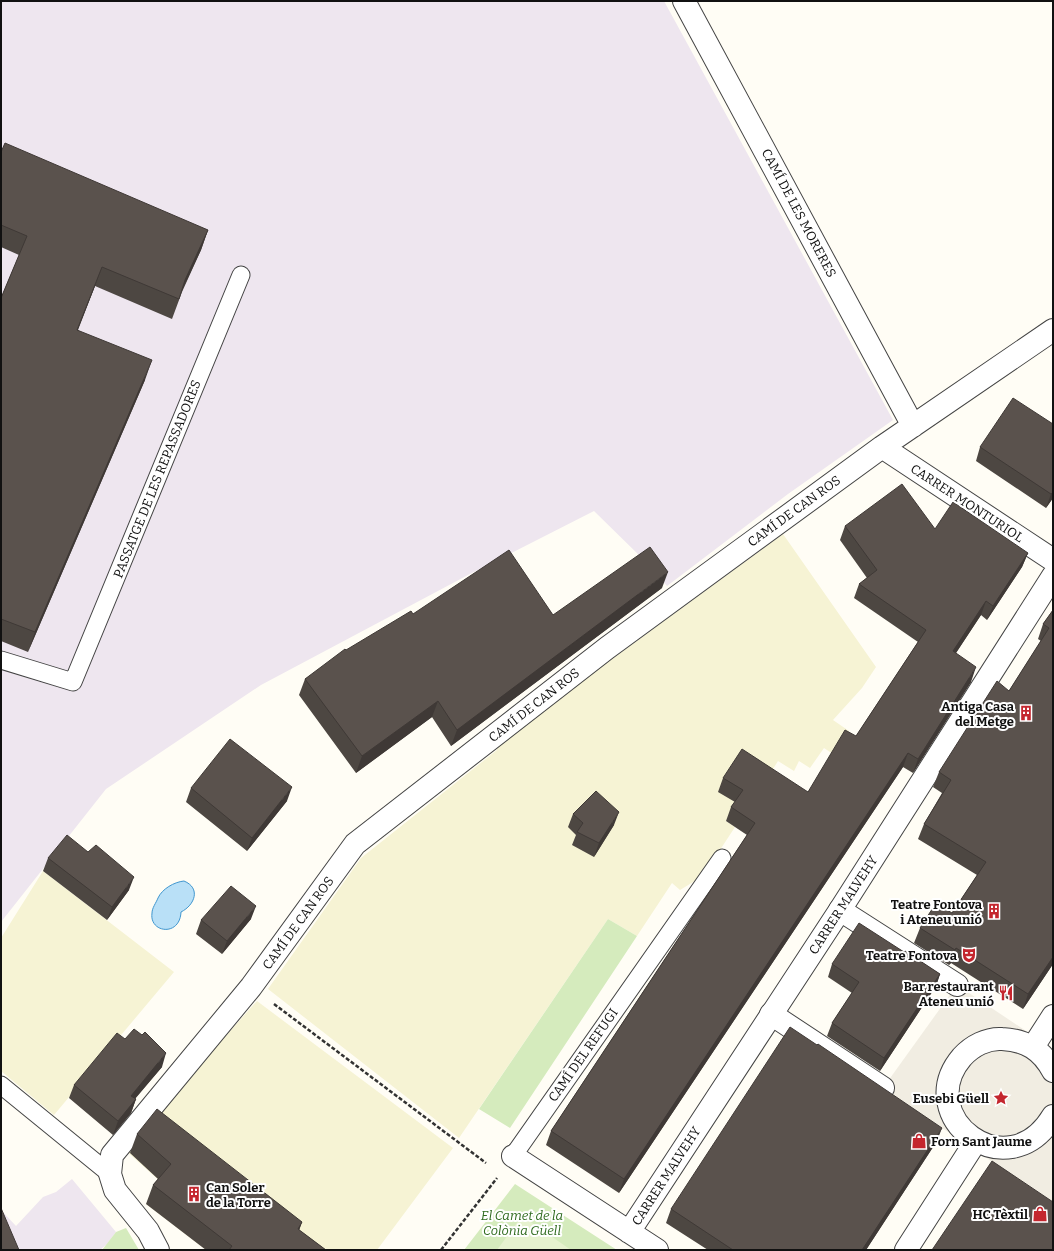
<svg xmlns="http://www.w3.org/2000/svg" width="1054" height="1251" font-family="Bitter,serif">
	<rect width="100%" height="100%" fill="#fffdf5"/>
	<path fill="#eee6ef" d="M1 1H664L893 420 788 494 667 586 645 561 594 511 468 575 261 685 106 789 1 922Z
		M72 1179 116 1232 107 1244 100 1250H1V1210L16 1226 43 1197 56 1192Z"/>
	<path fill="#f6f3d4" d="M783 534 876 667 862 688 833 720 849 731 833 754 824 748 810 768 799 761 794 771 778 761 765 782 738 804 726 821 735 827 703 876 680 890 672 883 637 936 608 919 459 1138 268 989 361 858 497 750V743Z
		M43 871 174 972 54 1115 1 1071V938Z
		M257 1001 453 1148 377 1250H206L146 1204 163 1184 124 1149Z"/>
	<path fill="#d5ebbd" d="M608 919 637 936 510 1128 479 1109Z
		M515 1184 617 1250H464Z
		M126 1228 139 1250H102L116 1232Z"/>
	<path fill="#e6f2cf" d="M522 1216 571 1250H497Z"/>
	<path fill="#f1ede2" d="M957 985 1053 1049V1203L883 1088Z"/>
	<path fill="#b9e0f7" stroke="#3f96cf" d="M184 881C201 888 195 905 181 912 180 937 149 933 152 913 152 908 156 903 158 898 162 889 174 882 184 881Z"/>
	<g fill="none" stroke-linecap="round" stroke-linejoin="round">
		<g stroke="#444" stroke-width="19">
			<path id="service" d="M1 660 73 682 241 275
				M1 1085 110 1174
				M513 1156 722 858"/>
		</g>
		<g stroke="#444" stroke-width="24">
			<path id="pedestrian" d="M840 910 957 985
				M771 1014 883 1088"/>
		</g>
		<g stroke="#444" stroke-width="24">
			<path id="minor" d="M684 1 913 426
				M882 447 1053 560
				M1033 1047 1053 1016
				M1053 1071C1042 1050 1026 1040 1002 1039 987 1038 972 1046 962 1057 911 1117 1008 1191 1053 1116
				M513 1156 657 1250
				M629 1232 840 910 1053 576
				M158 1250 148 1231 115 1190 110 1174 112 1155 251 987 355 844 607 648 882 447 1053 330
				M906 1250 976 1141"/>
		</g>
		<path stroke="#333" stroke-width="2.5" stroke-dasharray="4 2" stroke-linecap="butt" d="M274 1004 486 1163
			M441 1250 497 1178"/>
		<use href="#service" stroke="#fff" stroke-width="17"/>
		<use href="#pedestrian" stroke="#fff" stroke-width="22"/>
		<use href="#minor" stroke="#fff" stroke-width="22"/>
	</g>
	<path fill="#4d4742" d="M1 152 208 230 201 250 182 292 172 319 95 286 78 330 145 380 28 652 1 641V298L19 255 1 247Z
		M1053 424V498L1046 508 976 461 980 447Z
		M845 526 935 529 1028 553 1022 567 987 620 981 615 956 653 971 682 913 773 903 767 619 1193 546 1145 551 1131 747 835 726 821 731 807 735 802 718 792 723 778 808 792 856 736 918 642 854 598 859 584 867 578 840 540Z
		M662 588 451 746 432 717 356 773 299 695 305 679 413 614 553 615Z
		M1053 610V964L1023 1009 951 963 949 965 914 943 920 928 952 913 977 875 918 839 924 824 942 793 933 787 939 772 1009 691 1041 641 1038 639 1043 624Z
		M191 788 287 801 247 851 186 802Z
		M573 814 614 825 594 857 572 845 576 835 568 827Z
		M48 858 129 890 107 920 43 871Z
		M251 919 222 954 196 934 201 920Z
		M904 952 940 974 936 986 880 1071 827 1036 832 1023 852 993 828 977 832 964Z
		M125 1039 162 1067 135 1099H136L131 1113 113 1135 69 1098 74 1085Z
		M817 1045 937 1141 866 1250H708L666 1223 671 1209Z
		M137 1134 302 1222 299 1230 326 1250H206L146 1204 153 1185 158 1179 130 1153Z"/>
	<path fill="#3f3936" d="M208 230 201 250 178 299 185 280Z
		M102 267 95 286 70 349 77 330Z
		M152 360 145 380 28 652 35 632Z
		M1053 492V498L1046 508 1051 494Z
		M1028 553 1022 567 987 620 993 606Z
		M668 572 662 588 451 746 457 730Z
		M986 601 981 615 948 665 953 651Z
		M976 667 971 682 913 773 918 759Z
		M438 701 432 717 356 773 362 756Z
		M908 753 903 767 619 1193 624 1179Z
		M292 787 287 801 247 851 252 838Z
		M619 812 614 825 594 857 599 843Z
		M134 877 129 890 107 920 112 907Z
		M256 906 251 919 222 954 227 941Z
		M956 948 951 963 949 965 955 950Z
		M1053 957V964L1023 1009 1028 994Z
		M940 974 936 986 880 1071 884 1058Z
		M166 1053 162 1067 126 1109 131 1096Z
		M136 1099 131 1113 113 1135 118 1121Z
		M942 1128 937 1141 866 1250H862Z
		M302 1222 295 1242 298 1229Z"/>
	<path fill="#5a524d" stroke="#3f3936" d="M5 143 208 230 185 280 179 299 102 267 77 330 152 360 35 632 1 619V298L27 236 1 225V152Z
		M1013 398 1053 424V492L1051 494 980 447Z
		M902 484 935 529 953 502 1028 553 993 606 986 601 953 651 976 667 918 759 908 753 624 1179 551 1131 755 823 731 807 743 790 723 778 742 749 808 792 845 730 856 736 926 630 859 584 877 570 845 526Z
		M650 547 668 572 457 730 438 701 362 756 305 679 345 649 346 650 411 611 413 614 509 550 553 615Z
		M1053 610V957L1028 994 956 948 955 950 920 928 936 903 952 913 986 862 924 824 951 780 939 772 997 681 1009 691 1049 628 1043 624Z
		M230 739 292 787 252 838 191 788Z
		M596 791 619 812 599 843 577 832 583 823 573 814Z
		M67 835 88 852 96 845 134 877 112 907 48 858Z
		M231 886 256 906 227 941 201 920Z
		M859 923 904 952 905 951 940 974 884 1058 832 1023 859 982 832 964Z
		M790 1027 817 1045 818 1044 942 1128 862 1250H733L671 1209Z
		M134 1029 142 1035 145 1032 166 1053 131 1096 136 1099 118 1121 74 1085 117 1033 125 1039Z
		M157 1109 302 1222 298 1229 326 1250H229L232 1246 153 1185 171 1164 137 1134Z
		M992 1161 1053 1202V1250H932Z
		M1 1208 19 1250H1Z"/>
	<defs>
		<g id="building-bare" transform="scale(1.2)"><path d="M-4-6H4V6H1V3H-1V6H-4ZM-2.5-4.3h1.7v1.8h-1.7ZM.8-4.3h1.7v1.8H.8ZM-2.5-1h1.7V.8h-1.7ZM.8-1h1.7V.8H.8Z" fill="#c4262e" stroke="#fff" stroke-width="2.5" paint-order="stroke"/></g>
		<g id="theatre-bare" transform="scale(1.2)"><path d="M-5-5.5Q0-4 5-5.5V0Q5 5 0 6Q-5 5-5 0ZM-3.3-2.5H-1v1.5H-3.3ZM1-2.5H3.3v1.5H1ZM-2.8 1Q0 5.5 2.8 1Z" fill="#c4262e" stroke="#fff" stroke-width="2.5" paint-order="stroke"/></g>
		<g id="restaurant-bare" transform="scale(1.2)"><path d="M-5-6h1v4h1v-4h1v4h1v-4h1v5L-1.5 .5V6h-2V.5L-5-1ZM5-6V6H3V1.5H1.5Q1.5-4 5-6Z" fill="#c4262e" stroke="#fff" stroke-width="2.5" paint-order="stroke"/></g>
		<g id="sight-bare" transform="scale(1.2)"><path d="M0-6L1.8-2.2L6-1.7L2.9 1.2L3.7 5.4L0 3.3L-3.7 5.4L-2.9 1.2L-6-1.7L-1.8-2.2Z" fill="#c4262e" stroke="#fff" stroke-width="2.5" paint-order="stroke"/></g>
		<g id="shop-bare" transform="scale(1.2)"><path d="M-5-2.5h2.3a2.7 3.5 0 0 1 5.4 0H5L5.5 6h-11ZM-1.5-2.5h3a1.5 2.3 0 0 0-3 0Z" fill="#c4262e" stroke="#fff" stroke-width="2.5" paint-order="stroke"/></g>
	</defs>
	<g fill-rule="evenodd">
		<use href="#building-bare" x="1026" y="713"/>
		<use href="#building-bare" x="994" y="911"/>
		<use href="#theatre-bare" x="969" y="955"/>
		<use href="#restaurant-bare" x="1006" y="993"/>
		<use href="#sight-bare" x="1001" y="1098"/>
		<use href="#shop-bare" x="919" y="1141"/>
		<use href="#building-bare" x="194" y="1194"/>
		<use href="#shop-bare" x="1040" y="1214"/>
	</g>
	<g text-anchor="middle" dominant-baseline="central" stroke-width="4" stroke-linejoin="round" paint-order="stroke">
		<g font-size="13" fill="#111" stroke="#fff">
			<text transform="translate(799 213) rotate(62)">CAMÍ DE LES MORERES</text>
			<text transform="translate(157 479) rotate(-68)">PASSATGE DE LES REPASSADORES</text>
			<text transform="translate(967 503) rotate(33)">CARRER MONTURIOL</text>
			<text transform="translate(794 511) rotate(-36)">CAMÍ DE CAN ROS</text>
			<text transform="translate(534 705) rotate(-38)">CAMÍ DE CAN ROS</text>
			<text transform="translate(843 905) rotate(-57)">CARRER MALVEHY</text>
			<text transform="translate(298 923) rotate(-54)">CAMÍ DE CAN ROS</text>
			<text transform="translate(583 1055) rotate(-55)">CAMÍ DEL REFUGI</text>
			<text transform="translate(666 1176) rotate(-57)">CARRER MALVEHY</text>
		</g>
		<g font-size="13" font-weight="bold" fill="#111" stroke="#fff" text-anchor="end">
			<text x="1014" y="706">Antiga Casa<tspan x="1014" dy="15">del Metge</tspan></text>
			<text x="982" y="904">Teatre Fontova<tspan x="982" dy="15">i Ateneu unió</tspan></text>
			<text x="957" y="955">Teatre Fontova</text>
			<text x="994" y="986">Bar restaurant<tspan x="994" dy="15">Ateneu unió</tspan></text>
			<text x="989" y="1098">Eusebi Güell</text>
			<text x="931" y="1141" text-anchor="start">Forn Sant Jaume</text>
			<text x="206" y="1187" text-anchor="start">Can Soler<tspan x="206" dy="15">de la Torre</tspan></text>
			<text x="1028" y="1214">HC Tèxtil</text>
		</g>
		<g font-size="13" font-style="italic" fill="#2f6b1f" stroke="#fff">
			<text x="522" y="1215">El Camet de la<tspan x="522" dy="15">Colònia Güell</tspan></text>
		</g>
	</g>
	<rect width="1054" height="1251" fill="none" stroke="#111111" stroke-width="4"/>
</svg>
